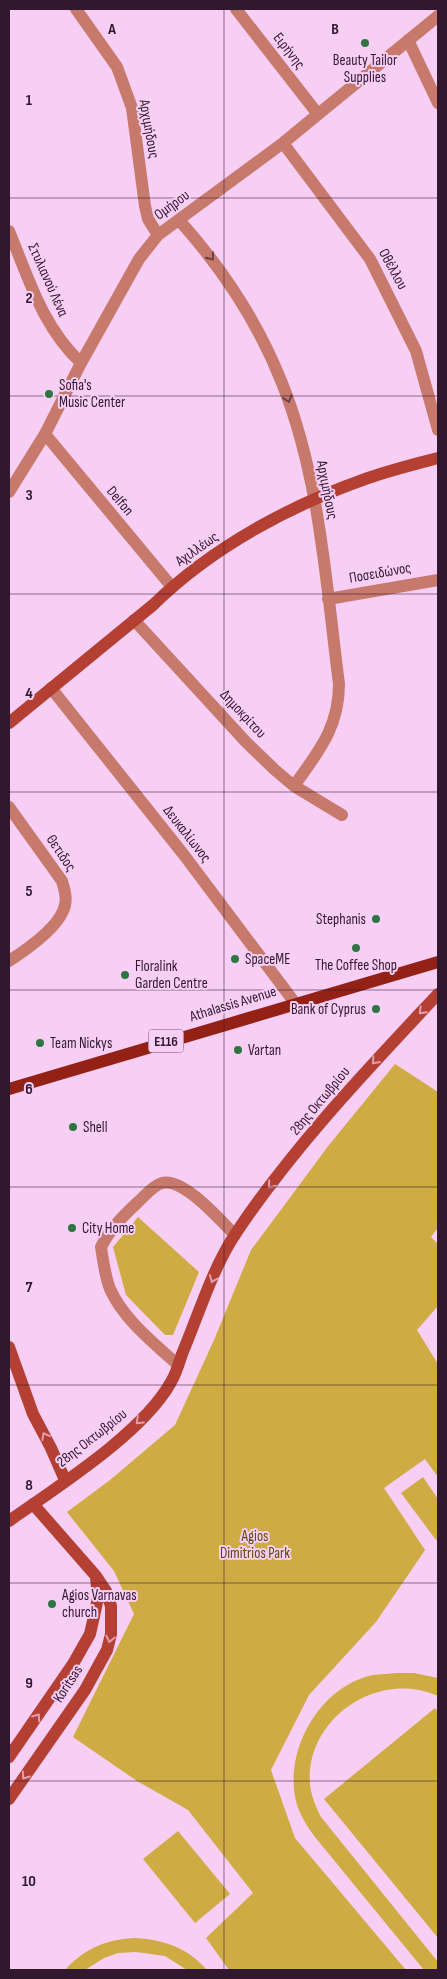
<svg xmlns="http://www.w3.org/2000/svg" width="447" height="1979" font-family="'Sofia Sans Condensed',sans-serif">
	<rect width="100%" height="100%" fill="#f8cff4"/>
	<path fill="#cfab43" d="M395 1064 438 1092V1228L431 1237 438 1244V1306L417 1330 438 1364V1477L425 1459 384 1488 425 1550 376 1622 309 1695 271 1770 295 1838 406 1970H229L206 1938 253 1893 188 1810 137 1781 73 1737 134 1614 114 1571 67 1512 110 1480 175 1425 214 1340 251 1250 329 1145Z
		M138 1217 199 1272 173 1335H165L126 1295 113 1247Z
		M423 1477 438 1499V1538L436 1540 401 1493Z
		M396 1673H414L438 1678V1696C379 1669 305 1718 310 1784 311 1796 316 1807 321 1817L438 1962V1970H424L319 1842C310 1831 302 1819 297 1805 282 1753 319 1686 373 1675 380 1674 389 1674 396 1673Z
		M435 1708 438 1712V1938L324 1799Z
		M178 1831 230 1894 195 1923 143 1859Z
		M136 1938C165 1940 188 1948 207 1970H187L165 1956 136 1952 118 1953 104 1958 85 1970H65C85 1948 107 1939 136 1938Z"/>
	<g fill="none" stroke-linecap="round" stroke-linejoin="round">
		<path stroke="#c7796c" stroke-width="12" d="M76 9 117 67 132 108 145 206 148 219 158 235
			M236 9 317 113
			M408 40 438 103
			M283 143 370 259 416 351 438 430
			M179 220C222 268 258 322 282 383 320 478 326 584 339 684 339 728 318 752 294 786
			M9 231C29 279 42 326 81 363
			M45 434 172 587
			M9 492 45 434 81 363 139 259 158 235 283 143 438 16
			M328 599 438 580
			M134 620 246 742 275 770 294 786 342 815
			M51 688 184 855 295 1003
			M9 807 62 881C65 891 68 901 63 911 55 930 26 950 9 961
			M178 1365C154 1343 124 1320 110 1289 105 1276 103 1261 101 1247 110 1229 123 1216 138 1202 145 1196 152 1186 162 1183 183 1177 220 1220 235 1235"/>
		<path stroke="#b34032" stroke-width="12" d="M9 723 153 605C212 547 291 505 368 478 391 470 415 464 438 458
			M9 1347 33 1414 51 1448 65 1480
			M9 1521C57 1487 143 1433 171 1382 176 1374 179 1363 182 1354 199 1314 212 1269 236 1233 294 1146 367 1070 438 994
			M9 1757 73 1664 90 1634 98 1598 96 1577
			M9 1799 85 1690 107 1650 111 1634V1606L106 1591 96 1576 33 1504"/>
		<path stroke="#932115" stroke-width="12" d="M9 1089 438 962"/>
	</g>
	<defs><path id="oneway-chevron" d="M-2-3.5L2.5 0L-2 3.5" fill="none" stroke-width="1.6" stroke-linecap="round" stroke-linejoin="round" transform="scale(1.25)"/></defs>
	<g stroke="#6d3f47">
		<use href="#oneway-chevron" transform="translate(211 257) rotate(52)"/>
		<use href="#oneway-chevron" transform="translate(288 399) rotate(72)"/>
	</g>
	<g stroke="#e09db0">
		<use href="#oneway-chevron" transform="translate(422 1011) rotate(135)"/>
		<use href="#oneway-chevron" transform="translate(375 1061) rotate(131)"/>
		<use href="#oneway-chevron" transform="translate(271 1185) rotate(129)"/>
		<use href="#oneway-chevron" transform="translate(213 1279) rotate(112)"/>
		<use href="#oneway-chevron" transform="translate(139 1421) rotate(137)"/>
		<use href="#oneway-chevron" transform="translate(45 1436) rotate(-118)"/>
		<use href="#oneway-chevron" transform="translate(110 1639) rotate(102)"/>
		<use href="#oneway-chevron" transform="translate(37 1717) rotate(-55)"/>
		<use href="#oneway-chevron" transform="translate(25 1776) rotate(125)"/>
	</g>
	<path fill="none" stroke="#31182f" stroke-width="1" stroke-opacity="0.55" d="M224 9V1970M9 198H438M9 396H438M9 594H438M9 792H438M9 990H438M9 1187H438M9 1385H438M9 1583H438M9 1781H438"/>
	<g fill="#2e7542" stroke="#f8cff4" stroke-width="2">
		<circle cx="365" cy="43" r="5"/>
		<circle cx="49" cy="394" r="5"/>
		<circle cx="376" cy="919" r="5"/>
		<circle cx="356" cy="948" r="5"/>
		<circle cx="235" cy="959" r="5"/>
		<circle cx="125" cy="975" r="5"/>
		<circle cx="376" cy="1009" r="5"/>
		<circle cx="40" cy="1043" r="5"/>
		<circle cx="238" cy="1050" r="5"/>
		<circle cx="73" cy="1127" r="5"/>
		<circle cx="72" cy="1228" r="5"/>
		<circle cx="52" cy="1604" r="5"/>
	</g>
	<g text-anchor="middle" dominant-baseline="central" stroke-width="4" stroke-linejoin="round" paint-order="stroke">
		<rect fill="#f8cff4" stroke="#6d4f6a" stroke-width="1" x="148.5" y="1029.5" width="35" height="23" rx="4"/>
		<g font-size="14" font-weight="bold" fill="#31182f">
			<text x="166" y="1041">E116</text>
		</g>
		<g font-size="15" fill="#31182f" stroke="#f8cff4">
			<text transform="translate(289 51) rotate(52)">Ειρήνης</text>
			<text transform="translate(149 129) rotate(80)">Αρχιμήδους</text>
			<text transform="translate(172 205) rotate(-36)">Ομήρου</text>
			<text transform="translate(393 269) rotate(61)">Οθέλλου</text>
			<text transform="translate(48 280) rotate(66)">Στυλιανού Λένα</text>
			<text transform="translate(327 490) rotate(79)">Αρχιμήδους</text>
			<text transform="translate(120 501) rotate(50)">Delfon</text>
			<text transform="translate(197 549) rotate(-35)">Αχιλλέως</text>
			<text transform="translate(380 573) rotate(-10)">Ποσειδώνος</text>
			<text transform="translate(243 714) rotate(47)">Δημοκρίτου</text>
			<text transform="translate(187 834) rotate(52)">Δευκαλίωνος</text>
			<text transform="translate(61 853) rotate(56)">Θετιδος</text>
			<text transform="translate(233 1004) rotate(-17)">Athalassis Avenue</text>
			<text transform="translate(320 1101) rotate(-50)">28ης Οκτωβρίου</text>
			<text transform="translate(92 1438) rotate(-38)">28ης Οκτωβρίου</text>
			<text transform="translate(68 1684) rotate(-57)">Koritsas</text>
		</g>
		<g font-size="15" fill="#31182f" stroke="#f8cff4" text-anchor="start">
			<text x="365" y="60" text-anchor="middle">Beauty Tailor<tspan x="365" dy="17">Supplies</tspan></text>
			<text x="59" y="385">Sofia's<tspan x="59" dy="17">Music Center</tspan></text>
			<text x="366" y="919" text-anchor="end">Stephanis</text>
			<text x="245" y="959">SpaceME</text>
			<text x="356" y="965" text-anchor="middle">The Coffee Shop</text>
			<text x="135" y="966">Floralink<tspan x="135" dy="17">Garden Centre</tspan></text>
			<text x="366" y="1009" text-anchor="end">Bank of Cyprus</text>
			<text x="50" y="1043">Team Nickys</text>
			<text x="248" y="1050">Vartan</text>
			<text x="83" y="1127">Shell</text>
			<text x="82" y="1228">City Home</text>
			<text x="62" y="1595">Agios Varnavas<tspan x="62" dy="17">church</tspan></text>
		</g>
		<g font-size="15" fill="#5b490d" stroke="#f8cff4">
			<text x="255" y="1536">Agios<tspan x="255" dy="17">Dimitrios Park</tspan></text>
		</g>
	</g>
	<g font-size="16" text-anchor="middle" font-weight="bold" fill="#31182f" stroke="#f8cff4" stroke-width="4" stroke-linejoin="round" paint-order="stroke">
		<text x="112" y="34">A</text>
		<text x="335" y="34">B</text>
		<text x="29" y="105">1</text>
		<text x="29" y="303">2</text>
		<text x="29" y="500">3</text>
		<text x="29" y="698">4</text>
		<text x="29" y="896">5</text>
		<text x="29" y="1094">6</text>
		<text x="29" y="1292">7</text>
		<text x="29" y="1490">8</text>
		<text x="29" y="1688">9</text>
		<text x="29" y="1886">10</text>
	</g>
	<rect width="447" height="1979" fill="none" stroke="#31182f" stroke-width="20"/>
</svg>
